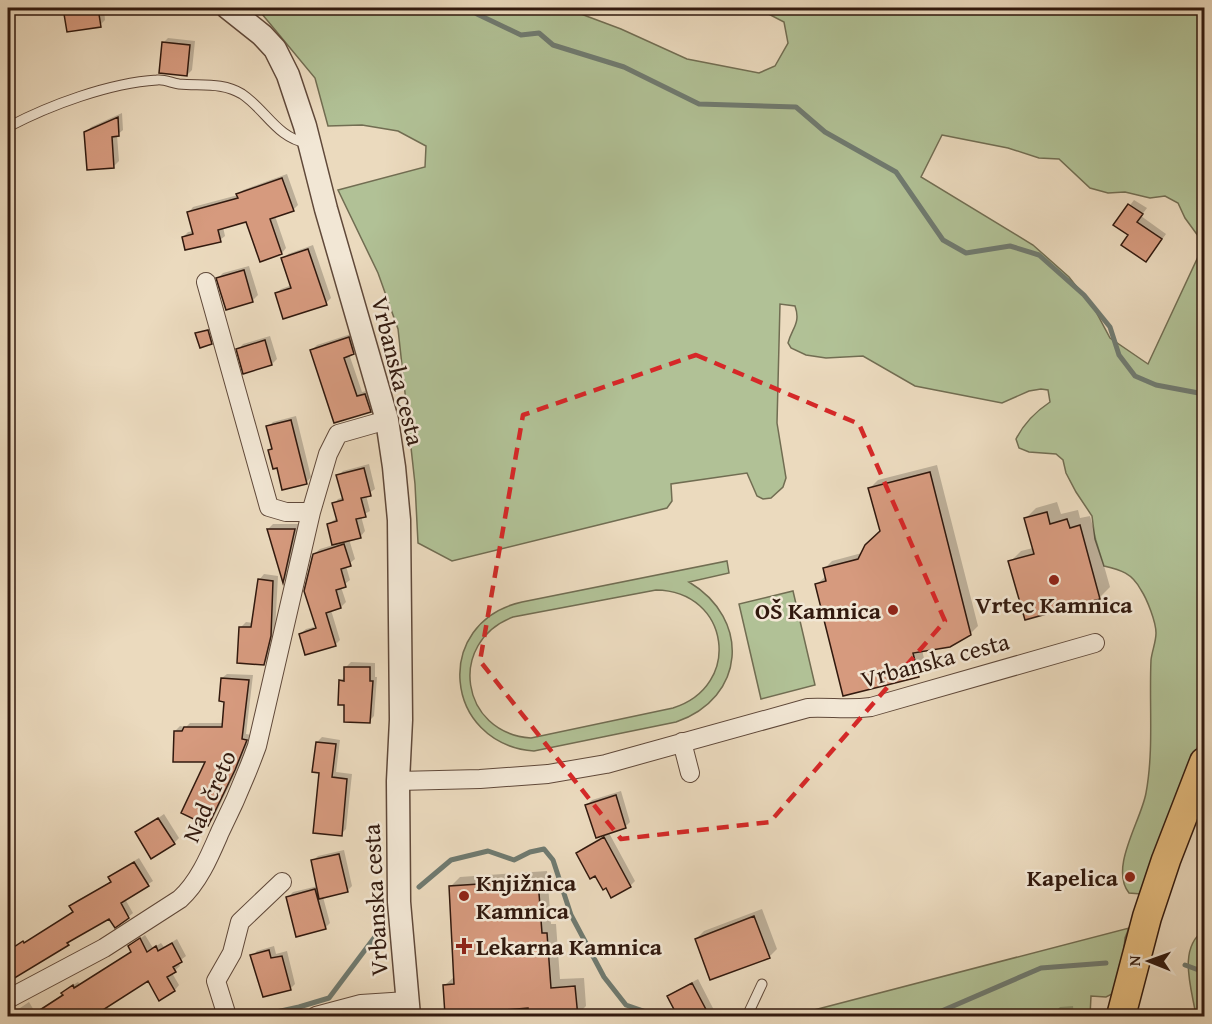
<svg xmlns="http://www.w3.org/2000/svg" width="1212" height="1024" font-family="'Gentium Book Plus',serif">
	<rect width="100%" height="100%" fill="#ebdabe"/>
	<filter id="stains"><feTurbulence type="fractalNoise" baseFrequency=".00333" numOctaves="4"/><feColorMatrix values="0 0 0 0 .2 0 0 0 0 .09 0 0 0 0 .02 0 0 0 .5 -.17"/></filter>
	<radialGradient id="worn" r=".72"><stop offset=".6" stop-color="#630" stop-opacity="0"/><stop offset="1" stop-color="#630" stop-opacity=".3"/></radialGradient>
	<path fill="#b1c196" stroke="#716d52" stroke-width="1.5" fill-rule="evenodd" d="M257 8H565L621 29 687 59 759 73 775 66 788 43 784 22 757 8H1204V732L1166 822 1141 894 1129 893C1109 868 1141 821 1146 793 1154 750 1149 704 1151 660 1152 651 1156 642 1156 633 1156 622 1147 599 1141 590 1132 573 1121 570 1104 566L1095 539 1092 516 1076 492 1066 473 1063 460 1056 454 1029 452 1019 448 1016 439C1024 423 1035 412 1050 402L1048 390 1041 389 1029 391 1002 403 915 386 863 356 826 358 806 355 791 348 788 343C792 328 801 323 795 306L780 304 777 423 786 478 783 487 771 498 763 499 757 496 747 473 671 484 672 501 667 508 452 561 418 543 415 484 398 329 378 273 338 190 425 167 426 146 398 131 362 125 328 126 315 78ZM942 135 1008 148 1039 158 1059 159 1090 188 1108 193 1125 192 1150 198 1165 196 1178 203 1185 218 1204 244 1148 364 1110 338 1095 310 1069 277 1033 245 921 177Z
		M727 561 729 573 689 582C751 619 746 698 676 722L534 751C443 744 432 622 522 602ZM656 590C730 591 743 686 673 708L531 738C460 733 447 642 513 617Z
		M793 591 815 685 761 699 739 604Z
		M1129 928 1125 938 1123 958 1112 994 1106 997 1091 996 1090 1016H791Z
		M1204 930V1016H1196C1192 989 1177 949 1204 930Z"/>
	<path fill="#0003" d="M65 8H104L105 20 100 25 68 30Z
		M168 38 195 41 192 70 187 75 163 43Z
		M122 113 123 130 117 135 119 161 114 166 86 133 91 127Z
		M287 174 298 205 293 210 275 216 286 248 282 253 247 220 223 227 225 236 220 240 183 237 188 232 194 231 189 212 193 207 238 195 243 190Z
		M1134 200 1147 208 1141 216 1166 234 1151 255 1130 235 1115 225Z
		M313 245 331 298 326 303 276 294 281 289 292 285 283 259 288 254Z
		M249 266 258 295 253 300 227 308 218 278 223 273Z
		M210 329 213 341 211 343 197 334Z
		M354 333 358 348 349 354 362 392 370 390 375 406 370 411 312 350 317 345Z
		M270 336 277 359 272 364 238 350 243 344Z
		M296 416 311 477 306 483 278 466 270 451 273 447 268 427 273 422Z
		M369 464 375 489 366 495 370 511 361 516 365 531 361 536 349 539 355 559 346 566 350 580 341 587 346 602 341 607 331 610 340 640 335 645 300 634 306 629 317 626 314 554 320 549 333 545 328 524 337 518 334 504 338 499 344 497 338 476 343 471Z
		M937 465 978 626 970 634 922 650 926 667 918 675 817 584 826 576 824 569 832 561 862 553 881 531 870 488 878 480Z
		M1057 502 1061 514 1078 510 1080 518 1090 516 1110 587 1099 598 1010 562 1021 551 1033 548 1025 519 1036 508Z
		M273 524H299L288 576 284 580 268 529Z
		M264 574 278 576 275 630 269 658 264 663 241 627 246 622 253 623 259 580Z
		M351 662 375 663V677H377L374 716 369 721 345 704 340 681 346 676V667Z
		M227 674 253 675 246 734 251 735 240 764 213 819 208 824V761L175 731 180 726 186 727 190 723H224L226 700 222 678Z
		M322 737 340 740 336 772 352 774 346 829 341 834 321 772 317 742Z
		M621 791 630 822 625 827 587 805 592 800Z
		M164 814 179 838 174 843 137 833Z
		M609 833 635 881 630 886H606L578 853 583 848Z
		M344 850 352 886 347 891 323 897 330 923 325 928 288 897 293 892 318 886 312 861 318 856Z
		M139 858 153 881 125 899 133 913 128 917 110 916 26 969 24 943 74 911 71 906 76 901 112 881 110 878 114 873Z
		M547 871 551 924H556L560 979 584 978 586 1006 577 1015 530 1006 444 986 455 976 450 887 460 877Z
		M762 909 777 949 769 957 696 939 704 931Z
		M145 935 153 948 161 943 164 947 177 939 186 956 178 962 180 966 172 973 179 985 175 990 160 999 148 979 101 1009 105 1016H8L29 1002 35 1012 64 994 68 988 78 982 80 984 132 951 130 946Z
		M274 946 276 954 287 951 295 984 290 989 252 956 257 951Z
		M698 979 717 1016 729 1010 732 1016H680L669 997 674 992Z
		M1073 1006 1074 1016H1055V1012L1060 1007Z
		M387 1009 388 1016H356L357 1015Z"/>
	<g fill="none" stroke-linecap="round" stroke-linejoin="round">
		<path stroke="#6f7a70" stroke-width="5" d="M468 8 477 14 521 35 539 33 553 45 624 67 699 104 796 107 825 132 896 172 943 240 966 253 1010 246 1039 255 1084 295 1110 327 1119 355 1135 376 1156 385 1204 394
			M419 887 451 860 488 851 514 860 530 852 544 849 553 860 571 915 604 977 626 1005 652 1014 653 1016
			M1185 965 1204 972
			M258 1016 299 1007 329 998 377 934
			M930 1016 1041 968 1106 963"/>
	</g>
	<path fill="#d69a7e" stroke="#31190e" stroke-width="1.5" d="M63 8H98L101 27 67 32Z
		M162 42 190 45 187 76 159 73Z
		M118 117 119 136 112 137 114 168 87 170 84 132Z
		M282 178 294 211 270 219 282 254 260 262 246 222 218 230 221 242 185 250 182 237 193 234 187 212 238 198 236 194Z
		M1128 204 1143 214 1137 222 1162 239 1146 262 1121 245 1128 235 1113 225Z
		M308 249 327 305 283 319 275 293 291 288 281 258Z
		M244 270 253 302 226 310 216 278Z
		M208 330 212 344 200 348 195 333Z
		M349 337 354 354 344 358 357 396 365 394 371 412 334 423 310 350Z
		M265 340 272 365 243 374 236 349Z
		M291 420 307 484 282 490 277 468 273 469 268 450 272 449 266 426Z
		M364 468 371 496 361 498 366 517 356 519 361 538 332 545 327 524 337 521 332 503 343 500 336 475Z
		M930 472 971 635 950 647 913 653 919 677 843 696 815 584 826 581 823 568 858 559 865 545 880 531 868 488Z
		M1047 512 1050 524 1067 519 1070 528 1080 525 1100 599 1025 620 1008 561 1034 554 1024 518Z
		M267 529H295L283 583Z
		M344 544 351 566 341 569 346 587 336 590 341 608 326 613 336 646 305 655 299 634 316 628 304 591 313 554Z
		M258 579 273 581 271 636 264 665 237 663 239 627H251Z
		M344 667H370V681H373L370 723 344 722V705H338L339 680 344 681Z
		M221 678 249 680 242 739 247 740 235 770 208 826 181 813 205 762H173L174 731H182L184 727H222L224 702 219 701Z
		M316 742 336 744 332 777 347 779 342 836 313 833 319 773 312 772Z
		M616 795 626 828 596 838 585 805Z
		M158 818 175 844 151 859 135 832Z
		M604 837 631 887 611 898 606 888 603 890 595 876 590 879 576 853Z
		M339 854 348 892 319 899 311 860Z
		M134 862 149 886 121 903 129 918 115 928 109 919 67 943 69 945 8 982V951L23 941 24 943 73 912 69 906 111 882 108 877Z
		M538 880 542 933H547L551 988 575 986 578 1017H529L528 1008 445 1015 443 985 454 984 449 886Z
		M315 889 326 929 296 937 286 897Z
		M754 916 770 958 710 980 695 939Z
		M140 938 147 952 156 946 158 951 172 943 182 962 173 967 176 972 167 977 175 991 159 1001 148 981 92 1017H29L63 995 61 993 73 985 74 988 131 952 128 946Z
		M269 950 271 958 282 956 291 990 263 997 250 955Z
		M692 983 710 1017H678L667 996Z"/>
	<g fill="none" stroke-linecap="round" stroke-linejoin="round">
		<g stroke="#60493a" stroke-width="11">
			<path id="service" d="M8 127C50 105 109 83 157 80 164 79 172 83 179 84 201 86 223 82 242 94 266 110 277 138 307 143
				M747 1016 762 984"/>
		</g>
		<g stroke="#60493a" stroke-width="20">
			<path id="minor" d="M206 282 269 507 286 512H311
				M682 742 690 773
				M398 781 480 779 548 774 606 764 808 708C830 707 850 710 871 707L1095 643
				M8 999 104 948 180 899C199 882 210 855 220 832 234 804 246 776 257 746L311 512 328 454 338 434 387 420
				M227 1016 216 981 232 953 240 922 282 882
				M316 1016 361 1004 407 1001"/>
		</g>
		<g stroke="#60493a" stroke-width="25">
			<path id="tertiary" d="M228 8 262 35 275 49 288 75 305 126 326 209 387 420 394 467 399 520 401 720 398 781 399 902 409 1016"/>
		</g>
		<g stroke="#31190e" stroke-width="31">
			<path id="primary" d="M1121 1016 1147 917 1166 860 1204 762"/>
		</g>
		<use href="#service" stroke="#f2e7d5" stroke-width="9"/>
		<use href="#minor" stroke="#f2e7d5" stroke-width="18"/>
		<use href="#tertiary" stroke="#f2e7d5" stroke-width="22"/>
		<use href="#primary" stroke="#e6bd7f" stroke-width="28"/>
	</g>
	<path fill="none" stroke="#d62828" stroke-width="4.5" stroke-dasharray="12 8" stroke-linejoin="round" d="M696 355 859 424 945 621 770 822 621 839 480 661 523 415Z"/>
	<g fill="#8f2418" stroke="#f2e7d5" stroke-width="2">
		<circle cx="1054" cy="580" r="6"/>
		<circle cx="893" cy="610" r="6"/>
		<circle cx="1130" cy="877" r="6"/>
		<circle cx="464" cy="896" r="6"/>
		<path d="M461 937h6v6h6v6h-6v6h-6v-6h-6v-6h6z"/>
	</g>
	<g text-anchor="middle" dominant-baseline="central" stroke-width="5" stroke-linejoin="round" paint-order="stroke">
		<g font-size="24" fill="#31190e" stroke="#f2e7d5">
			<text transform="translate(398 371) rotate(76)">Vrbanska cesta</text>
			<text transform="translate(935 660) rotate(-15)">Vrbanska cesta</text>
			<text transform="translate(209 796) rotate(-66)">Nad čreto</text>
			<text transform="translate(375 900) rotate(-93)">Vrbanska cesta</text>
		</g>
		<g font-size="24" font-weight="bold" fill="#31190e" stroke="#f2e7d5" text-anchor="end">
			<text x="1054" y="604" text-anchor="middle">Vrtec Kamnica</text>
			<text x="881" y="610">OŠ Kamnica</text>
			<text x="1118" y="877">Kapelica</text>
			<text x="476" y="882" text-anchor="start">Knjižnica<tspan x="476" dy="28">Kamnica</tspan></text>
			<text x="476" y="946" text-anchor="start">Lekarna Kamnica</text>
		</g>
	</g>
	<rect width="1212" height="1024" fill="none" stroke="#ebdabe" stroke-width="30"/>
	<rect x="9" y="9" width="1194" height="1006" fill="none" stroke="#31190e" stroke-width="3"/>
	<rect x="15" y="15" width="1182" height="994" fill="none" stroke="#31190e" stroke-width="1.5"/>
	<g transform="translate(1149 961) rotate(271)" stroke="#f2e7d5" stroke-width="4.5" paint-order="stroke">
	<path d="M0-4.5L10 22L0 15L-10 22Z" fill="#31190e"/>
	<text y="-9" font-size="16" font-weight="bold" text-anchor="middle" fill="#31190e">N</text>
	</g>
	<rect width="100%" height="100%" filter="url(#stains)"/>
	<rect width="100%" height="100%" fill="url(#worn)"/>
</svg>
